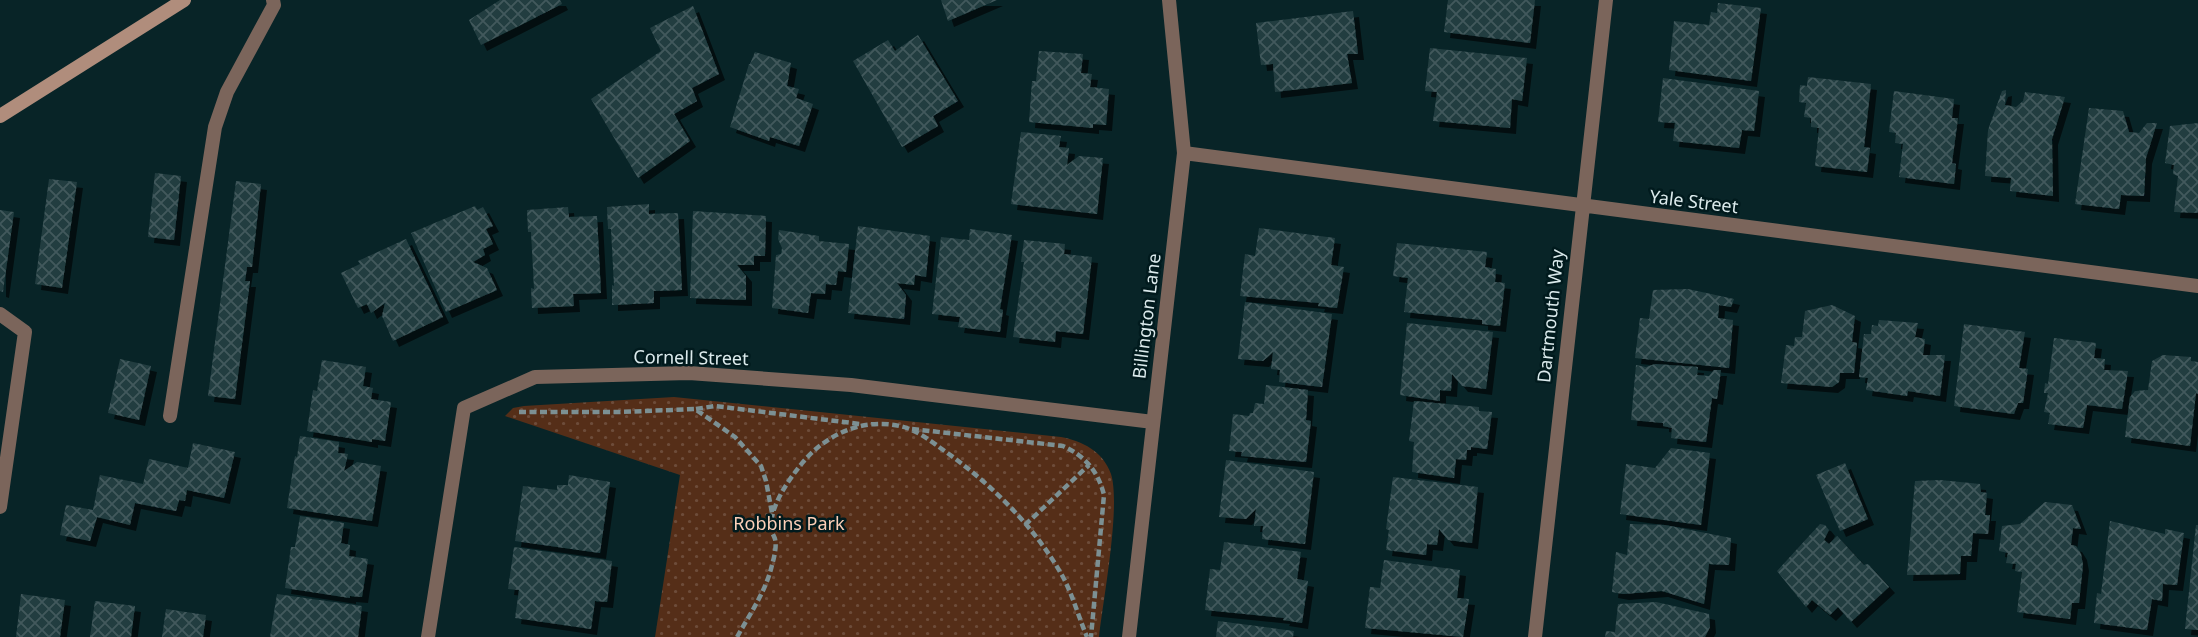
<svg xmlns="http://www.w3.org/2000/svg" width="2198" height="637" font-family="'Noto Sans',sans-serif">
	<defs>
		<pattern id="park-dots" width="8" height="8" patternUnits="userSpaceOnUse" patternTransform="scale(1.75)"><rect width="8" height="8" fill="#552e18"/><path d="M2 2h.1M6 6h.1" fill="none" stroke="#6d4c3a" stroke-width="1.8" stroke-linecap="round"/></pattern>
		<pattern id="building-cross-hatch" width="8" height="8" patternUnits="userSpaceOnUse" patternTransform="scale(1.75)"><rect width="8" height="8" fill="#223d40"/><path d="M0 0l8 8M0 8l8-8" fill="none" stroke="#42595c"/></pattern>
		<filter id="shadow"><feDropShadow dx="6" dy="6" stdDeviation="0" flood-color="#0009"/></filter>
	</defs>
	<rect width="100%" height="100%" fill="#082427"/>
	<path fill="url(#park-dots)" d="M674 397 1061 437C1082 441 1103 451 1111 474 1121 506 1103 600 1099 637H655L680 475 505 416 513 408 524 406Z"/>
	<path fill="url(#building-cross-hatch)" filter="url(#shadow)" d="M500 0H560L562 4 481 45 469 20Z
		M941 0H997L948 21Z
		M1448 0H1535L1530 43 1444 32Z
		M1718 3 1761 8 1751 81 1669 70 1674 21 1709 25 1711 12 1717 13Z
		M693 6 719 74 692 88 697 101 674 114 690 141 638 178 591 99 661 51 650 28Z
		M1353 11 1358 54H1347L1352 83 1275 92 1273 64 1261 65 1256 23Z
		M918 35 958 101 933 116 938 126 902 147 853 61 888 40 895 51Z
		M1430 48 1527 58 1522 101 1512 99 1510 128 1433 121 1437 92 1425 91Z
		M1039 51 1083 54 1081 73 1092 74 1090 87 1109 89 1106 125 1093 124V128L1029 122 1032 81H1036Z
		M755 52 791 63 787 86 799 89 796 98 813 104 799 146 770 137 769 141 730 127 749 64H750Z
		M1808 77 1871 84 1864 147 1870 148 1867 172 1815 166 1819 128 1811 127V118L1804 117 1806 103 1799 102 1800 85 1807 86Z
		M1663 78 1759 91 1754 131 1742 130 1739 148 1673 141 1675 123 1658 122Z
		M2006 90 2005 105 2016 107 2023 101 2025 92 2065 97 2052 139 2053 196 2010 191 2011 178 1985 176 1988 130 2002 91Z
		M1894 91 1954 99 1952 118H1958L1952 163 1956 164 1954 184 1899 177 1903 144 1895 143 1896 133 1889 132Z
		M2089 108 2123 111 2129 132 2139 133 2147 123H2157L2146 158 2144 196 2121 195 2119 209 2075 204Z
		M2198 123V213L2174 212 2178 176 2173 174 2174 165 2165 163 2170 126Z
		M1021 132 1061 136 1059 147 1069 148 1067 165 1079 156 1103 158 1097 214 1011 204Z
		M155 173 181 176 174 240 148 237Z
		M49 179 77 182 62 288 35 284Z
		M236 181 261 184 252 267H247L245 281H250L235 399 208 396Z
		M649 204V214L678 213 682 290 654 291V303L612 305V285L614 286 611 229H608L607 207Z
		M475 206 477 210 483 207 493 226 486 229 493 244 483 249 485 255 473 262 487 268 497 290 446 312 411 233Z
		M568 207 569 217 597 216 601 293 573 294 574 306 532 308 531 288 534 289 531 232H528L527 210Z
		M0 210 14 212 3 292 0 291Z
		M693 211 766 216 765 256H754V265H737L746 276V300L690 298Z
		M858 226 930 236 926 277 915 275 914 285 897 283 906 295 904 319 848 313Z
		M1259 228 1335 238 1331 265 1344 267 1337 308 1318 306 1319 303 1240 296 1245 254 1255 256Z
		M970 229 1012 235 1000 309 1003 310 1000 332 958 327 960 317 932 314 941 237 969 240Z
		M779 230 819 236V241L849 244 846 272 838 271 836 285 826 284 825 294 811 293 808 313 772 308 776 255 781 254 782 248 778 239Z
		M406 239 443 317 393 341 382 316 385 303 371 313 367 304 358 308 341 273 360 264 358 261Z
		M1024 240 1065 244 1064 254 1092 257 1083 334 1056 331 1055 342 1013 337 1024 262H1021Z
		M1397 243 1487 252 1485 267 1496 269 1495 282 1505 283 1500 326 1482 324V320L1404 312 1408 278 1393 276Z
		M1688 289 1734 299 1731 307 1719 305 1718 318 1733 320 1729 368 1635 358 1640 318 1649 319 1653 290Z
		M1245 302 1332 314 1322 387 1279 382 1280 370 1271 369 1273 352 1263 361 1238 359Z
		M1832 305 1855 316 1852 342 1857 343 1854 373H1840L1839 382 1832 387 1781 383 1786 345 1794 346 1795 337H1802L1805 311Z
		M1879 320 1918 323 1915 337 1925 339 1923 355H1945L1940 396 1908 391 1907 396 1866 390 1868 378 1859 377 1864 334H1871L1872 325 1878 326Z
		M1407 323 1493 332 1486 389 1462 386 1452 374 1451 391 1440 390V401L1400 395Z
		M1964 324 2025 332 2019 368 2028 369 2023 403H2018L2014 414 1954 406Z
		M2054 338 2096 343 2094 358 2105 359 2104 370 2128 371 2122 409 2087 405 2083 428 2048 424 2050 413 2044 412 2048 393H2044L2045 383 2048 384Z
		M2163 355 2191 357V361L2198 362V394L2196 393 2190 446 2125 437 2130 397 2135 391 2148 390 2152 361Z
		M120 359 151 366 139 420 108 413Z
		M322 360 366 367 363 386 373 388 371 399 391 402 385 441 372 439V442L307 431 313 390 317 391Z
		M1655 364 1698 367 1697 375 1709 376 1714 370H1721L1717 399 1712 398 1706 442 1671 438 1672 428 1663 426V423L1631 420 1636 365 1646 367Z
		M1266 385 1308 390 1306 420 1311 421 1306 462 1241 456 1242 452 1229 451 1233 414 1249 416 1250 413H1253L1255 403 1264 404Z
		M1414 401 1479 407V411L1492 412 1487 449 1471 447V450H1467L1466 460 1456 459 1454 478 1412 472 1414 442 1409 441Z
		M300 436 339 442 338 453 348 454 344 471 357 462 381 466 372 521 287 508 295 456 297 457Z
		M193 443 235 452 224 498 187 490 185 501 179 500 176 511 135 503 130 525 97 517 90 541 60 535 66 505 93 510 100 475 143 484 149 459 188 468Z
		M1671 448 1710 453 1701 525 1620 514 1626 464 1655 468Z
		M1226 460 1314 472 1305 544 1262 539 1263 526H1254L1256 509 1246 519 1219 517Z
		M1845 463 1868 519 1840 531 1816 475Z
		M569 475 610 482 600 553 515 541 523 486 557 490V485H568Z
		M1393 477 1478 487 1472 543 1448 540 1439 529 1437 545 1427 544 1426 555 1386 550 1389 530 1386 529Z
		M1940 480 1980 484 1981 492 1987 493 1985 515H1990L1988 534 1973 533 1971 556H1961L1960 574 1907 575 1915 481Z
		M2045 502 2072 505 2081 529 2073 528 2071 545 2076 546 2081 554 2083 565 2079 603H2072L2070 619 2017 612 2022 572 2015 571 2016 564 2006 563 2008 553 1999 551 2002 526 2020 524Z
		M300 516 344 523 341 543 350 545 349 556 368 559 362 597 350 596V598L285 588 291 547H295Z
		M2110 521 2165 534V529L2184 533 2177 585 2163 584 2162 601 2152 599 2147 630 2094 623 2097 593 2101 594Z
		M1630 524 1665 525 1731 538 1729 565 1709 564 1704 604 1662 591 1623 594 1612 592 1616 552 1627 555Z
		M1820 524 1825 525 1829 530 1824 540 1829 544 1837 536 1864 565 1868 564 1889 587 1851 622 1838 607 1830 615 1812 600 1806 607 1777 571Z
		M2196 525H2198V630L2185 629Z
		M1224 542 1301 552 1297 579 1308 581 1302 623 1283 620 1284 618 1205 610 1210 569 1220 570Z
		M514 547 612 561 607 602 595 601 591 629 515 618 519 590 508 589Z
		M1384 560 1460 570 1457 598 1469 599 1463 637 1365 628 1370 587 1380 588Z
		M21 594 65 600 60 637H16Z
		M277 594 362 606 358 637H270Z
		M95 601 135 606 131 637H90Z
		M1656 602 1709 614 1710 627 1705 637H1605L1606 631 1615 632 1618 604Z
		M166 609 206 615 203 637H162Z
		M1218 621 1294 631 1293 637H1216Z"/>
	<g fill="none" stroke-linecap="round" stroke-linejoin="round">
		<path stroke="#7c9093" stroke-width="4.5" stroke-dasharray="7 3.5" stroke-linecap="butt" d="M696 409 715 406 860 424
			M519 412H620L695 409 735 437 761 466 766 481 772 513
			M912 429 1063 446C1085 456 1098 471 1104 495L1091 637
			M1025 525 1089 465
			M737 637C750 614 766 591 772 565 774 558 777 546 775 539 774 536 772 533 771 529 770 507 786 484 799 467 824 434 866 415 907 428 918 432 930 440 939 447 988 481 1034 525 1063 577 1073 596 1079 618 1087 637"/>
		<path stroke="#7b655b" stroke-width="14" d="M170 416 215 127 227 92 274 5 273 0"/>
		<path stroke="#7b655b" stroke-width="14" d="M1184 153 2198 286
			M0 314 25 332 0 507
			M428 637 464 408 535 377 689 373 851 385 1153 422
			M1129 637 1184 153 1169 0
			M1535 637 1606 0"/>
		<path stroke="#b08d7c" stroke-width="14" d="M0 116 184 0"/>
	</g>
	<g text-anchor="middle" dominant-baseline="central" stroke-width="5" stroke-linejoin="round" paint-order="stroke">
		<g font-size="18" fill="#dbeaec" stroke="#011a1d">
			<text transform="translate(1694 201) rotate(7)">Yale Street</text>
			<text transform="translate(1146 316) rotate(-83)">Billington Lane</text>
			<text transform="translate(1550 316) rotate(-84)">Dartmouth Way</text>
			<text transform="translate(691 357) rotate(1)">Cornell Street</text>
		</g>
		<g font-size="18" fill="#fdcfb8" stroke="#011a1d">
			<text x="789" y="523">Robbins Park</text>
		</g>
	</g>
</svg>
